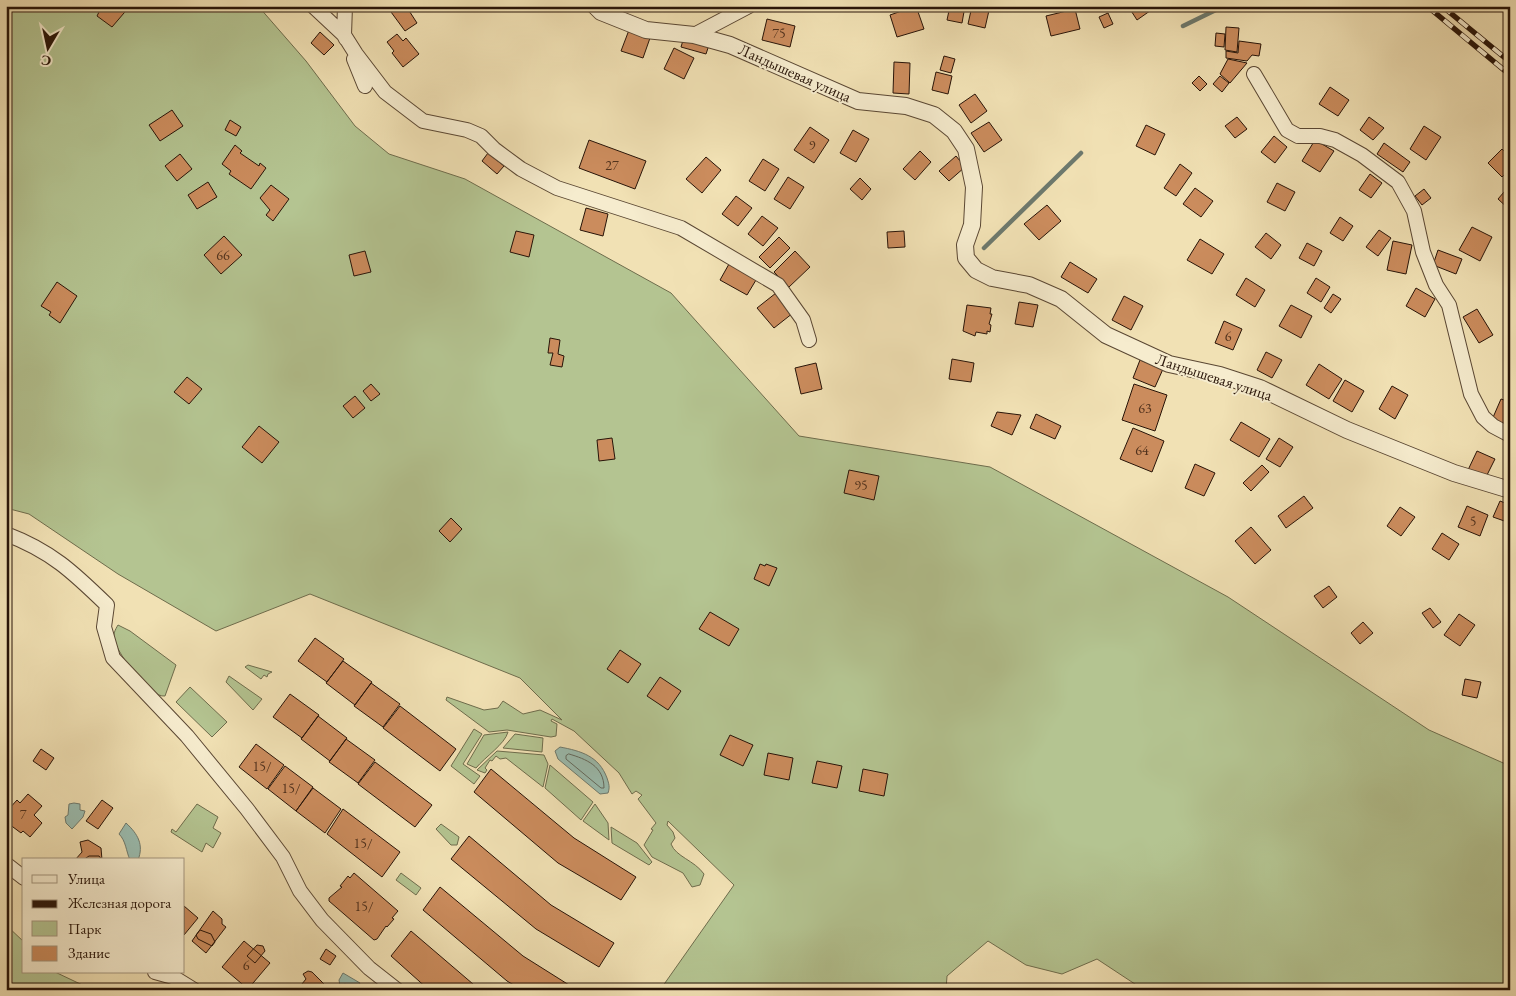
<svg xmlns="http://www.w3.org/2000/svg" width="1516" height="996" font-family="'EB Garamond',serif">
	<rect width="100%" height="100%" fill="#f1e1b4"/>
	<filter id="stains"><feTurbulence type="fractalNoise" baseFrequency=".004" numOctaves="4"/><feColorMatrix values="0 0 0 0 .2 0 0 0 0 .09 0 0 0 0 .02 0 0 0 .5 -.17"/></filter>
	<radialGradient id="worn" r=".72"><stop offset=".6" stop-color="#630" stop-opacity="0"/><stop offset="1" stop-color="#630" stop-opacity=".3"/></radialGradient>
	<path fill="#b4c491" stroke="#6e6c4c" d="M6 6 259 7 306 61 355 126 389 154 465 179 671 293 799 436 990 467 1228 597 1429 730 1510 766V990H1144L1097 959 1062 974 1026 965 988 941 947 976 946 990H660L734 885 668 821 667 825 673 832 675 838 671 844C676 857 694 860 704 874L700 885 692 887 683 873 652 857 644 845 653 830 651 829 656 823 638 799 642 795 636 791 632 794 619 773 574 731 552 719 551 721 557 724 556 736 551 737 507 730 489 732 446 700 447 697 484 710 498 708 503 701 523 714 540 710 562 720 520 678 310 594 216 631 118 574 29 514 6 508Z
		M118 625 130 631 176 665 165 696C149 698 119 655 114 640 113 634 115 630 118 625Z
		M248 665 272 672 268 674 267 677 264 675 261 679 245 667Z
		M229 676 262 699 253 710 226 682Z
		M190 687 227 722 212 737 176 702Z
		M474 729 482 734 463 764 480 776 474 784 451 766Z
		M508 732C505 744 485 757 476 768L467 764 484 735Z
		M515 734 543 738 542 752 503 748Z
		M497 751 544 755 548 764 543 787 506 758 500 759 496 756 492 761 490 760 485 768 487 770 485 773 477 770Z
		M550 765 593 802 581 820 545 788Z
		M197 804 218 817 213 828 221 833 213 848 206 843 202 852 171 832 172 829 176 832Z
		M595 804 608 823 609 840 583 821Z
		M441 824 459 837 457 845H451L436 829Z
		M611 827 637 843 652 862 649 865 612 843Z
		M401 873 421 888 416 895 396 880Z
		M6 925 24 942V972H55L93 990H6Z"/>
	<path fill="#9bbdb0" stroke="#6d796d" d="M560 747C581 751 599 756 607 778 609 784 610 787 608 793L600 794 558 759 555 751Z
		M74 803 80 804V810L85 811 83 817 72 829 66 823 65 817 68 815 69 804Z
		M126 823C138 834 144 845 138 860H130C126 851 126 841 119 834Z
		M343 973 360 983 356 990 345 984 340 986 339 980Z"/>
	<g fill="none" stroke-linecap="round" stroke-linejoin="round">
		<path stroke="#62685c" stroke-width="1" d="M569 754C586 759 604 766 604 788H601L566 759V756Z"/>
		<path stroke="#6d796d" stroke-width="4.5" d="M1183 26 1224 6
			M984 248 1081 153"/>
	</g>
	<path fill="#cb8c5d" stroke="#281408" d="M102 6H130L112 27 97 16Z
		M399 6H406L417 23 405 31 391 12Z
		M916 6 924 29 897 37 890 15Z
		M950 6H965L962 23 947 20Z
		M972 6H990L985 28 968 24Z
		M1128 6H1157L1137 20Z
		M1075 9 1080 29 1051 36 1046 16Z
		M1108 13 1113 24 1104 28 1099 17Z
		M767 19 795 26 790 47 762 40Z
		M1226 27 1239 28 1237 52 1225 50Z
		M629 30 650 38 643 58 621 51Z
		M320 32 334 45 324 55 311 43Z
		M1216 33 1225 34 1224 47 1215 46Z
		M397 34 403 41 406 38 419 54 403 67 392 53 394 51 387 42Z
		M684 37 709 45 706 54 681 47Z
		M1239 41 1261 44 1259 56 1252 55 1247 61 1226 58V51L1238 53Z
		M674 48 694 58 684 79 664 69Z
		M944 56 955 59 951 73 940 70Z
		M1228 59 1247 63 1230 83 1220 74Z
		M894 62 910 63 909 94 893 93Z
		M936 72 952 76 948 94 932 90Z
		M1199 76 1207 84 1200 91 1192 83Z
		M1220 76 1229 83 1222 92 1213 84Z
		M1330 87 1349 100 1338 116 1319 104Z
		M975 94 987 111 971 123 959 105Z
		M172 110 183 126 160 141 149 125Z
		M1237 117 1247 129 1235 138 1225 126Z
		M1369 117 1384 128 1373 140 1360 130Z
		M230 120 241 127 236 136 225 130Z
		M989 122 1002 140 984 152 971 133Z
		M1146 125 1165 134 1155 155 1136 146Z
		M1424 126 1441 137 1426 160 1410 149Z
		M810 127 829 140 814 163 794 150Z
		M853 130 869 139 856 162 840 153Z
		M1274 136 1287 147 1275 163 1261 152Z
		M589 140 646 161 635 189 579 168Z
		M1315 140 1334 151 1320 172 1302 161Z
		M1384 143 1410 162 1403 172 1377 154Z
		M235 145 242 151 240 153 259 166 260 163 266 168 251 189 229 174 231 171 222 164Z
		M1502 149 1510 157V169L1502 177 1488 163Z
		M920 151 931 162 915 180 903 169Z
		M488 153 504 166 497 174 482 161Z
		M180 154 192 169 177 181 165 166Z
		M956 156 965 167 949 181 939 171Z
		M706 157 721 170 702 193 686 179Z
		M763 159 779 169 765 191 749 181Z
		M1180 164 1192 173 1176 196 1164 188Z
		M1370 174 1382 183 1371 198 1359 190Z
		M788 177 804 187 790 209 774 199Z
		M860 178 871 189 862 200 850 189Z
		M208 182 217 197 197 209 188 195Z
		M1277 183 1295 192 1285 211 1267 202Z
		M271 185 289 199 273 221 266 215 270 210 260 198Z
		M1510 185V210L1498 199Z
		M1195 188 1213 201 1201 217 1183 204Z
		M1424 189 1431 198 1422 205 1415 196Z
		M736 196 752 208 738 226 722 214Z
		M1047 205 1061 221 1039 240 1024 224Z
		M586 208 608 214 603 236 580 230Z
		M762 216 778 228 763 246 748 234Z
		M1340 217 1353 226 1343 241 1330 233Z
		M1472 227 1492 237 1480 261 1459 250Z
		M1379 230 1391 238 1378 256 1366 247Z
		M516 231 534 235 529 257 510 252Z
		M904 231 905 247 888 248 887 232Z
		M1266 233 1281 245 1271 259 1255 247Z
		M224 236 242 255 221 274 204 255Z
		M779 237 790 248 770 268 759 257Z
		M1200 239 1224 254 1212 274 1187 260Z
		M1393 241 1412 245 1406 274 1387 270Z
		M1307 243 1322 251 1314 266 1299 258Z
		M1438 250 1462 259 1456 274 1433 265Z
		M365 251 371 272 354 276 349 255Z
		M795 251 810 267 789 287 774 272Z
		M1070 262 1097 279 1088 293 1061 277Z
		M729 264 756 280 747 295 720 280Z
		M1246 278 1265 290 1255 307 1236 295Z
		M1316 278 1330 287 1321 302 1307 293Z
		M57 282 77 296 60 323 49 315 51 312 41 306Z
		M1416 288 1435 299 1425 317 1406 306Z
		M776 293 793 313 774 328 757 308Z
		M1333 294 1341 299 1331 313 1324 308Z
		M1124 296 1143 306 1131 330 1112 320Z
		M1019 302 1038 305 1033 327 1015 324Z
		M967 305 991 308 990 314H992L989 324 991 325 990 332 987 331V334L976 332 975 336 963 331Z
		M1291 305 1312 316 1301 338 1279 326Z
		M1477 309 1493 335 1479 343 1463 317Z
		M1224 321 1242 329 1233 350 1215 343Z
		M550 338 560 340 558 354 564 356 562 367 550 365 553 353H548Z
		M1266 352 1282 360 1272 378 1257 370Z
		M952 359 974 363 971 382 949 379Z
		M1140 360 1163 369 1155 387 1133 378Z
		M816 363 822 389 801 394 795 368Z
		M1319 364 1342 379 1329 399 1306 385Z
		M187 377 202 389 189 404 174 392Z
		M1345 380 1364 391 1352 412 1333 401Z
		M371 384 380 394 371 401 363 391Z
		M1134 384 1167 395 1155 431 1122 420Z
		M1392 386 1408 395 1395 419 1379 409Z
		M355 396 365 408 353 418 343 406Z
		M1501 399 1510 402V430L1491 422Z
		M997 412 1021 415 1012 435 991 426Z
		M1036 414 1061 426 1055 439 1030 428Z
		M1241 422 1270 439 1259 457 1230 440Z
		M259 426 279 442 262 463 242 447Z
		M1133 428 1164 441 1152 472 1120 459Z
		M612 438 615 459 599 461 597 440Z
		M1279 438 1293 447 1280 467 1266 459Z
		M1477 451 1495 459 1485 479 1468 470Z
		M1195 464 1215 473 1204 496 1185 488Z
		M1262 465 1269 472 1251 491 1243 483Z
		M849 470 879 476 874 500 844 493Z
		M1304 496 1313 508 1286 528 1278 516Z
		M1500 501 1510 505V523L1493 517Z
		M1467 506 1488 515 1480 536 1458 527Z
		M1400 507 1415 517 1401 536 1387 526Z
		M451 518 462 529 450 542 439 531Z
		M1251 527 1271 550 1255 564 1235 541Z
		M1442 533 1459 544 1449 560 1432 549Z
		M760 564 765 566 766 564 777 568 769 586 754 579Z
		M1329 586 1337 597 1323 608 1314 596Z
		M1430 608 1441 622 1433 628 1422 613Z
		M710 612 739 629 729 646 699 629Z
		M1459 614 1475 625 1460 646 1444 635Z
		M1363 622 1373 633 1360 644 1351 633Z
		M315 638 344 659 327 682 298 661Z
		M620 650 641 664 628 683 607 669Z
		M343 661 372 682 355 705 326 683Z
		M660 677 681 691 668 710 647 696Z
		M1465 679 1481 682 1477 698 1462 695Z
		M371 683 400 704 383 727 354 706Z
		M290 694 319 715 302 738 273 717Z
		M400 706 456 749 440 771 383 728Z
		M318 716 347 738 330 761 301 739Z
		M730 735 753 745 743 766 720 755Z
		M346 739 375 760 358 783 329 762Z
		M256 744 284 765 267 789 239 767Z
		M41 749 54 758 46 770 33 761Z
		M768 753 793 758 789 780 764 775Z
		M817 761 842 766 837 788 812 783Z
		M375 762 432 805 415 827 358 784Z
		M285 766 313 787 296 811 268 789Z
		M491 769 574 838 636 877 621 900 558 863 474 792Z
		M863 769 888 774 884 796 859 791Z
		M313 788 341 809 325 833 296 811Z
		M28 794 42 806 34 815 42 823 30 837 23 831 21 833 9 824 11 812 8 810 17 800 20 803Z
		M102 800 113 808 98 829 86 821Z
		M343 809 400 852 382 877 327 834Z
		M469 836 551 905 614 943 599 967 536 929 451 859Z
		M88 840 101 848 102 860H75L82 852 80 842Z
		M89 856H99L102 860H83Z
		M354 873 398 911 392 918 394 919 387 927 386 926 377 939 374 940 329 901V898L342 887 340 886 348 876 350 878Z
		M440 887 523 956 577 990H522L507 981 423 910Z
		M184 906 198 918 184 935Z
		M213 911 222 919V924L226 927 206 953 192 941Z
		M200 930 211 934 215 942 212 946 198 939 196 935Z
		M411 931 480 990H429L391 956Z
		M244 941 270 963 248 989 222 967Z
		M257 945 263 946 265 951 255 963 247 956Z
		M326 949 336 956 330 965 320 959Z
		M308 971 312 972 330 990H297L306 979 303 974Z"/>
	<g fill="none" stroke-linecap="round" stroke-linejoin="round">
		<g stroke="#5a4733" stroke-width="16">
			<path id="minor" d="M313 6 344 35 346 39
				M345 6 344 35 356 54 385 92 423 121 467 130 481 136 494 149 521 169 557 188 681 228 778 285 803 320 809 340
				M694 35 749 6
				M354 59 365 86
				M1254 74 1287 130 1298 136H1320L1335 140 1362 155 1398 182 1414 211 1423 252 1436 285 1449 305 1471 394 1483 417 1493 426 1510 435
				M6 534C51 551 73 572 107 605L104 627 113 658 187 736 247 809 283 857 300 891 322 920 369 968 397 990
				M6 864 24 878
				M155 972 173 977 194 990"/>
		</g>
		<g stroke="#5a4733" stroke-width="18">
			<path id="tertiary" d="M595 6 601 12 646 30 694 35 730 45 858 101 906 106 934 115 954 131 966 149 974 187 972 225 965 245 966 258 976 270 992 278 1029 285 1061 299 1106 335 1169 364 1220 375 1260 388 1347 430 1454 473 1510 490"/>
		</g>
		<use href="#minor" stroke="#f6ecce" stroke-width="14"/>
		<use href="#tertiary" stroke="#f6ecce" stroke-width="16"/>
		<g stroke="#281408" stroke-width="5.5">
			<path id="rail" d="M1427 6 1510 75
				M1442 6 1510 62"/>
		</g>
		<use href="#rail" stroke="#f6ecce" stroke-width="4" stroke-dasharray="11" stroke-linecap="butt"/>
	</g>
	<g text-anchor="middle" dominant-baseline="central" stroke-width="4" stroke-linejoin="round" paint-order="stroke">
		<g font-size="14" fill="#51321d">
			<text x="779" y="33">75</text>
			<text x="812" y="145">9</text>
			<text x="612" y="165">27</text>
			<text x="223" y="255">66</text>
			<text x="1228" y="336">6</text>
			<text x="1145" y="408">63</text>
			<text x="1142" y="450">64</text>
			<text x="861" y="485">95</text>
			<text x="1473" y="521">5</text>
			<text x="262" y="766">15/</text>
			<text x="291" y="788">15/</text>
			<text x="23" y="814">7</text>
			<text x="363" y="843">15/</text>
			<text x="364" y="906">15/</text>
			<text x="246" y="965">6</text>
		</g>
		<g font-size="16" fill="#281408" stroke="#f6ecce">
			<text transform="translate(795 73) rotate(24)">Ландышевая улица</text>
			<text transform="translate(1214 377) rotate(18)">Ландышевая улица</text>
		</g>
	</g>
	<rect width="1516" height="996" fill="none" stroke="#f1e1b4" stroke-width="25"/>
	<rect x="8" y="8" width="1501" height="981" fill="none" stroke="#281408" stroke-width="2.5"/>
	<rect x="12" y="12" width="1491" height="971" fill="none" stroke="#281408"/>
	<rect x="22" y="858" width="162" height="115" fill="#f6ecce" stroke="#a4967f"/>
	<rect x="32" y="875" width="25" height="8" fill="#f6ecce" stroke="#a4967f"/>
	<text x="68" y="884" font-size="15" fill="#281408">Улица</text>
	<rect x="32" y="900" width="25" height="8" fill="#281408" stroke="#a4967f"/>
	<text x="68" y="908" font-size="15" fill="#281408">Железная дорога</text>
	<rect x="32" y="921" width="25" height="15" fill="#b4c491" stroke="#a4967f"/>
	<text x="68" y="934" font-size="15" fill="#281408">Парк</text>
	<rect x="32" y="946" width="25" height="15" fill="#cb8c5d" stroke="#a4967f"/>
	<text x="68" y="958" font-size="15" fill="#281408">Здание</text>
	<g transform="translate(48 48) rotate(189)" stroke="#f6ecce" stroke-width="4" paint-order="stroke">
	<path d="M0-4L9 19L0 12L-9 19Z" fill="#281408"/>
	<text y="-8" font-size="14" font-weight="bold" text-anchor="middle" fill="#281408">С</text>
	</g>
	<rect width="100%" height="100%" filter="url(#stains)"/>
	<rect width="100%" height="100%" fill="url(#worn)"/>
</svg>
